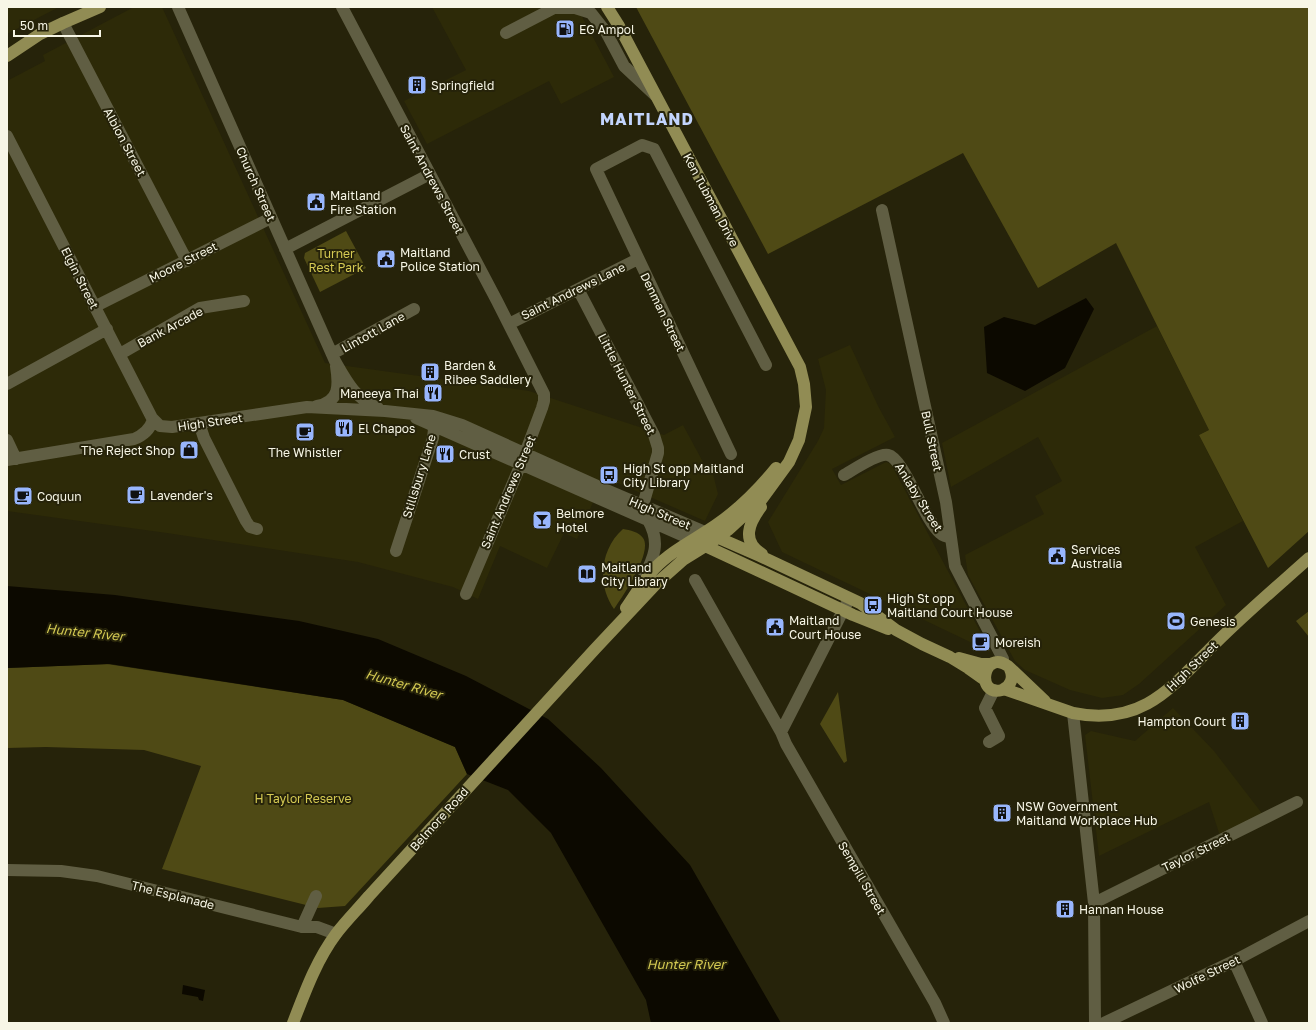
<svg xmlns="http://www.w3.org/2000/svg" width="1316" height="1030" font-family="'Golos Text',sans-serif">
	<rect width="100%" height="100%" fill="#26230a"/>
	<path fill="#2d2a08" d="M7 7H59L7 34Z
		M134 7H162L325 363 529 391 664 435 683 425 710 475 713 474 718 494 705 521 604 477 577 539 564 533 547 568 500 546 478 599 453 587 358 562 167 533 7 511V81L45 61 43 55Z
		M432 7H577L614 77 561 104 549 81 427 144 404 101 466 70Z
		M1157 326 1209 430 1199 435 1243 521 1195 547 1226 605 1139 684 1123 695 1102 698 1070 690 1025 670 1015 661 968 575 965 555 1044 514 1035 496 1062 481 1038 437 951 487 942 443Z
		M850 345 878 406 895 437 832 469 841 485 886 462 891 464 991 652 782 552 768 522 818 441 824 428 826 390 818 359Z
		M1173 708 1214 751 1264 816 1220 836 1209 802 1099 856 1085 735 1091 731 1135 741Z"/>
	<path fill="#4f4a15" d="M636 7H1309V531L1268 568 1199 435 1209 430 1116 243 1038 288 963 153 768 254Z
		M346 231 366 268 320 292 304 258 305 253Z
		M623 529C630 530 639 532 643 538 653 552 623 596 614 609 596 584 601 548 623 529Z
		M1309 611V637L1296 621Z
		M107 664 343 700 455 747 467 774 345 906 318 908 162 869 201 766 144 750 46 747 7 748V668Z
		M838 692 847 761 844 763 820 724Z"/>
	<path fill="#0c0900" d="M1086 298 1094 309 1065 368 1025 391 987 373 984 327 1004 317 1035 325Z
		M7 586 115 595 299 621 378 639 466 676 548 719 601 768 690 865 781 1023H651L646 1000 551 833 508 790 467 774 455 747 343 700 110 664 7 668Z
		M183 985 205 990 203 1001 199 1000 198 997 182 994Z"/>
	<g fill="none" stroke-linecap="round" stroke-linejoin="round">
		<path stroke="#605e43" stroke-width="12" d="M178 7 335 361C347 382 355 398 378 408
			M342 7 497 301 544 394V401L542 408 521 464 466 594
			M556 8H575L591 13 606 32 624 66 655 95
			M63 23 187 261
			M506 33 556 7
			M7 136 152 418 160 426 172 427 307 407 385 411 433 416 462 425 604 489 705 532
			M882 210 946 502 955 566 1000 653 1003 659V663
			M285 249 430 174
			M578 289 654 435 658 448V453L643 505
			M94 307 271 218
			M509 324 638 259
			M120 354 200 308 244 301
			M332 354 414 309
			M7 384 107 329
			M317 406C340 402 339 385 336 366
			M416 418 693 540
			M199 423 204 438 246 521 250 527 257 529
			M7 440 16 459
			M731 454 596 169 642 145 654 149 766 365
			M7 460 134 439C144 435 150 429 153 420
			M844 475C853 470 878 453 888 455 904 458 924 520 940 533 943 536 947 537 951 537
			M396 551 433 438 434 429 431 424
			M643 579C654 557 661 543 648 520
			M695 580 781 732 786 744 935 1003 944 1023
			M1073 713 1094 903 1095 1023
			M781 732 849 599
			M989 742 999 736 985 708 994 690
			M7 870 61 871 97 876 302 927H317L336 934
			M1094 903 1297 802
			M302 927 316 896
			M1234 961 1262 1023
			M1104 1023 1234 961 1309 921"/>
		<path stroke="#918c54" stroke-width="12" d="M7 56 40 34 63 23 100 7
			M761 507C749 523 741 541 762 554
			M705 532 760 556 860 603 896 630 922 644 950 657 968 668 985 680
			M701 544 853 615 888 629
			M626 608C635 595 643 581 654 569 672 550 696 539 716 525 739 509 759 489 776 468
			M959 658 981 664H992
			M1010 669C1014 677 1011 687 1002 690 975 697 983 648 1008 666L1045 701
			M1004 689 1073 713C1149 728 1177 679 1226 633 1253 607 1281 583 1309 558
			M293 1023C305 992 316 961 336 934 346 921 358 909 369 896L595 649 657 583 683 560 712 542 728 530 762 499 789 462 799 440 806 407 804 384 800 367 619 26 607 7"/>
	</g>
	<defs>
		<g id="fuel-square" transform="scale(1)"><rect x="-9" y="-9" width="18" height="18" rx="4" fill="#98b6fd" stroke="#26230a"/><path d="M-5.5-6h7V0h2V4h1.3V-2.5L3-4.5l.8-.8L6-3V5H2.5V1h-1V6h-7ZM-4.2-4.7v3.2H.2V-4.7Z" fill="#111"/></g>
		<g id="building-square" transform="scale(1)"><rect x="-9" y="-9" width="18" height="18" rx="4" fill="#98b6fd" stroke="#26230a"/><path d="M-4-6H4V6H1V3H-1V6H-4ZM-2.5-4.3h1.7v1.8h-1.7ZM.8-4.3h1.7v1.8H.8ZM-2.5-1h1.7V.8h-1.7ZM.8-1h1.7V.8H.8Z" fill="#111"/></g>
		<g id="civic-square" transform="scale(1)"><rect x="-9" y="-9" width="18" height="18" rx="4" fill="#98b6fd" stroke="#26230a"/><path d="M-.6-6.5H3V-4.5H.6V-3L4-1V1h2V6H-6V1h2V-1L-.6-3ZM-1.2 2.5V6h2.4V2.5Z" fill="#111"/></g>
		<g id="restaurant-square" transform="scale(1)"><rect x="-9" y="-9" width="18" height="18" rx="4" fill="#98b6fd" stroke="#26230a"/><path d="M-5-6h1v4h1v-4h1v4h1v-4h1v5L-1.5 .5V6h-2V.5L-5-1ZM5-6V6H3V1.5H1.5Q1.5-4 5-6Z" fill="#111"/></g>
		<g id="cafe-square" transform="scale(1)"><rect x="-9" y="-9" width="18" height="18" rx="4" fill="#98b6fd" stroke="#26230a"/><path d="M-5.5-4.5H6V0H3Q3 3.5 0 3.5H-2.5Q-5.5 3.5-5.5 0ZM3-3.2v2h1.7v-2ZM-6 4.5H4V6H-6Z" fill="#111"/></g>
		<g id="shop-square" transform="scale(1)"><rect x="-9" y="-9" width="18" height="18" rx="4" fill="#98b6fd" stroke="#26230a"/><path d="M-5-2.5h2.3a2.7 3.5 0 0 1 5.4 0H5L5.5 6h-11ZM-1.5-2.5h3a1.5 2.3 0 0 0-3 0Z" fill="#111"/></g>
		<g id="bus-square" transform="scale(1)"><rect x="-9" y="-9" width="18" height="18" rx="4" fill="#98b6fd" stroke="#26230a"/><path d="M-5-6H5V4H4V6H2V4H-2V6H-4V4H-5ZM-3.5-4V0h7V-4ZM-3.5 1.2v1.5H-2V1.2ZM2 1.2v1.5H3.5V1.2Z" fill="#111"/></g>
		<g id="bar-square" transform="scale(1)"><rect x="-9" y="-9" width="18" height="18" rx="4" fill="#98b6fd" stroke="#26230a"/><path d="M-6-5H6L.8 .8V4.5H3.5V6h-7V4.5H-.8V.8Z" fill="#111"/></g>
		<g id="library-square" transform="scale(1)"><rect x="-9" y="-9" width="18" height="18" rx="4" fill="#98b6fd" stroke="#26230a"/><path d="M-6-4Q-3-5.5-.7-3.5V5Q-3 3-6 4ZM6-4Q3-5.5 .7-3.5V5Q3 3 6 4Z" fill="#111"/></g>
		<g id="stadium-square" transform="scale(1)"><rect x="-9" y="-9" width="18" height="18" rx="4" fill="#98b6fd" stroke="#26230a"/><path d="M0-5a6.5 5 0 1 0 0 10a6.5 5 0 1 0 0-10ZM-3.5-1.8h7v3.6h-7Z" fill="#111"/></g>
	</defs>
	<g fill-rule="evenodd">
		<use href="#fuel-square" x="565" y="29"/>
		<use href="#building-square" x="417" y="85"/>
		<use href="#civic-square" x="316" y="202"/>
		<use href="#civic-square" x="386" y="259"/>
		<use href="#building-square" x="430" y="372"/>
		<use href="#restaurant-square" x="433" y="393"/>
		<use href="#restaurant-square" x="344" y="428"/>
		<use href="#cafe-square" x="305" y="432"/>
		<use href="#shop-square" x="189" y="450"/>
		<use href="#restaurant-square" x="445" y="454"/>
		<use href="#bus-square" x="609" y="475"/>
		<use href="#cafe-square" x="136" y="495"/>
		<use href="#cafe-square" x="23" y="496"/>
		<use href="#bar-square" x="542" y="520"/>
		<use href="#civic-square" x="1057" y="556"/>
		<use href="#library-square" x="587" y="574"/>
		<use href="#bus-square" x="873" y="605"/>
		<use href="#stadium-square" x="1176" y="621"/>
		<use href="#civic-square" x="775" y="627"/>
		<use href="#cafe-square" x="981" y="642"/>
		<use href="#building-square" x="1240" y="721"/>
		<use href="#building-square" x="1002" y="813"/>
		<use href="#building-square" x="1065" y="909"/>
	</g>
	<g text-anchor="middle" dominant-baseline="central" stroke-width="4" stroke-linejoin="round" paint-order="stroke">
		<g font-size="12" fill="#f7f6e6" stroke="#26230a" text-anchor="start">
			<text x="579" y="29">EG Ampol</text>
			<text x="431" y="85">Springfield</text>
			<text x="330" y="195">Maitland<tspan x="330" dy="14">Fire Station</tspan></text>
			<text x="400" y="252">Maitland<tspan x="400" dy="14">Police Station</tspan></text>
			<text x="444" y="365">Barden &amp;<tspan x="444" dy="14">Ribee Saddlery</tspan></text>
			<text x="419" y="393" text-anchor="end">Maneeya Thai</text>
			<text x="358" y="428">El Chapos</text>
			<text x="175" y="450" text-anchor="end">The Reject Shop</text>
			<text x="305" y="452" text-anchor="middle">The Whistler</text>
			<text x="459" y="454">Crust</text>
			<text x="623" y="468">High St opp Maitland<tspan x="623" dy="14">City Library</tspan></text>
			<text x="150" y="495">Lavender's</text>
			<text x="37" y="496">Coquun</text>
			<text x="556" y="513">Belmore<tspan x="556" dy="14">Hotel</tspan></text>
			<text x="1071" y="549">Services<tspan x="1071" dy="14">Australia</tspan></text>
			<text x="601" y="567">Maitland<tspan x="601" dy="14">City Library</tspan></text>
			<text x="887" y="598">High St opp<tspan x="887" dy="14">Maitland Court House</tspan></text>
			<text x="789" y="620">Maitland<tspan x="789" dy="14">Court House</tspan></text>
			<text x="1190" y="621">Genesis</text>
			<text x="995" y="642">Moreish</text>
			<text x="1226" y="721" text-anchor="end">Hampton Court</text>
			<text x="1016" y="806">NSW Government<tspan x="1016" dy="14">Maitland Workplace Hub</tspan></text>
			<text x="1079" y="909">Hannan House</text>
		</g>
		<g font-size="12" fill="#f7f6e6" stroke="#26230a">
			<text transform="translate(125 142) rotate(62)">Albion Street</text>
			<text transform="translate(432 179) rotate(62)">Saint Andrews Street</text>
			<text transform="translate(256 184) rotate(66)">Church Street</text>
			<text transform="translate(711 200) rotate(62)">Ken Tubman Drive</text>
			<text transform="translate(183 262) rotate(-27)">Moore Street</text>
			<text transform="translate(80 278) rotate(63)">Elgin Street</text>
			<text transform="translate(573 291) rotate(-26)">Saint Andrews Lane</text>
			<text transform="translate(663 312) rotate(64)">Denman Street</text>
			<text transform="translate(170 327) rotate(-28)">Bank Arcade</text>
			<text transform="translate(373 332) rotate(-29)">Lintott Lane</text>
			<text transform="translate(627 384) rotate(63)">Little Hunter Street</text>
			<text transform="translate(210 422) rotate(-8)">High Street</text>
			<text transform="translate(932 441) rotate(78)">Bull Street</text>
			<text transform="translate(419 476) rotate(-73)">Stillsbury Lane</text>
			<text transform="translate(508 492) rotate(-67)">Saint Andrews Street</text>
			<text transform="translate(919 497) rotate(58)">Anlaby Street</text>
			<text transform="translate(660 513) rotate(23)">High Street</text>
			<text transform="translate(1192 666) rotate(-44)">High Street</text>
			<text transform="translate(439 819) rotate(-48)">Belmore Road</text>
			<text transform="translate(1196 852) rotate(-26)">Taylor Street</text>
			<text transform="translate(862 878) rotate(60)">Sempill Street</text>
			<text transform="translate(173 895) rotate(14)">The Esplanade</text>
			<text transform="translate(1207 974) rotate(-26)">Wolfe Street</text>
		</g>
		<g font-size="12" fill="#d5ca53" stroke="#26230a">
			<text x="336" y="253">Turner<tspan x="336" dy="14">Rest Park</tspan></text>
			<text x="303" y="798">H Taylor Reserve</text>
		</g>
		<g font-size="13" font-style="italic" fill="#d3c952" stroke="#26230a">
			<text transform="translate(85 632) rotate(6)">Hunter River</text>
			<text transform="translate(404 684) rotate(16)">Hunter River</text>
			<text x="686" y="964">Hunter River</text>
		</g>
		<g font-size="16" font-weight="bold" letter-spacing="1" fill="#c2d4fd" stroke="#26230a">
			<text x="647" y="119">MAITLAND</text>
		</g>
	</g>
	<rect width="1316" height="1030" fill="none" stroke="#f7f6e6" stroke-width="16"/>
	<path d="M14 30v6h86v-6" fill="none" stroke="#f7f6e6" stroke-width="2"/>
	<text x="20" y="30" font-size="12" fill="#f7f6e6" stroke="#26230a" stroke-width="3" paint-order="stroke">50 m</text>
</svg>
